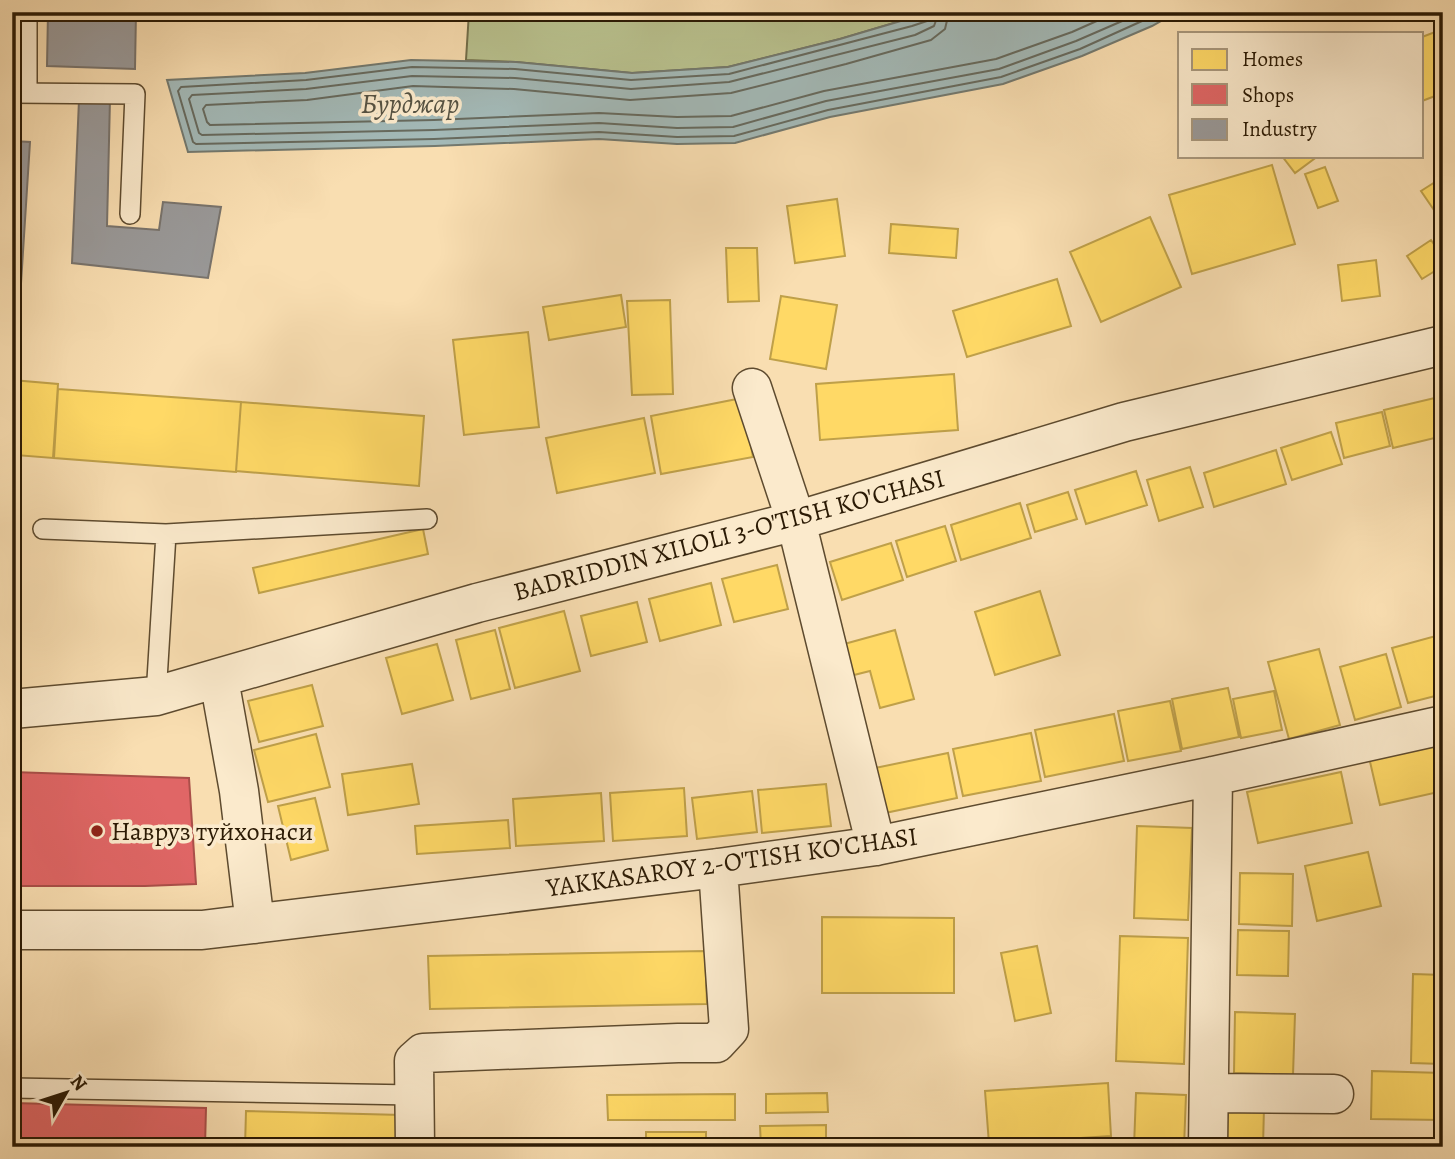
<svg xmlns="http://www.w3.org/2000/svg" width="1455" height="1159" font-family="Alegreya,serif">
	<rect width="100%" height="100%" fill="#f9deb1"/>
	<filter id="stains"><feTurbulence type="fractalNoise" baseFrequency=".00286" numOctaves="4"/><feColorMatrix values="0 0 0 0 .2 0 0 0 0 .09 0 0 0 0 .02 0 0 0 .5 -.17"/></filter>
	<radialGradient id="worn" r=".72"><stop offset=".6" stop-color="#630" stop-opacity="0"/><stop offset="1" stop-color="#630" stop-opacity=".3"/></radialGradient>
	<path fill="#b9c28f" stroke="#726e4a" stroke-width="2" d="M469 12H931L840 39 728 67 632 73 516 62 466 60Z"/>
	<path fill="#a3b9b7" stroke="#73796f" stroke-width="2" d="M931 12H1177L1152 26 1082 56 1003 84 830 117 735 143 677 144 599 139 435 146 188 152 167 80 305 73 411 60 516 62 632 73 728 67 840 39Z"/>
	<path fill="#ffd966" stroke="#bfa049" stroke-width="2" d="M1435 32 1443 53V93L1422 101V37Z
		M1282 156H1318L1295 173Z
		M1272 165 1295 244 1192 274 1169 195Z
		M1325 167 1338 201 1318 208 1305 174Z
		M1443 177V213L1438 216 1421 191Z
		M837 199 845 256 795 263 787 206Z
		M1150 217 1181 287 1101 322 1070 252Z
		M891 224 958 229 956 258 889 253Z
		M1431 240 1443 257V266L1422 279 1407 256Z
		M726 248H757L759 301 728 302Z
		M1376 260 1380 296 1342 301 1338 265Z
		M1057 279 1071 326 967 357 953 311Z
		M621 295 626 327 549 340 543 307Z
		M781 296 837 305 826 369 770 359Z
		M670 300 673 394 632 395 627 301Z
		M528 332 539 427 464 435 453 340Z
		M954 374 958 430 820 440 816 384Z
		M12 380 58 384 53 458 16 455 12 500Z
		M58 389 241 402 236 472 54 458Z
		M1443 396V436L1393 448 1384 410Z
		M742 398 753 457 661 474 651 416Z
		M241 402 424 416 419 486 236 471Z
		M1382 412 1390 446 1344 458 1336 423Z
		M644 418 655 473 557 493 546 438Z
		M1331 432 1342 464 1292 480 1281 448Z
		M1276 450 1286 484 1214 507 1204 473Z
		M1190 467 1203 507 1159 521 1147 480Z
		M1136 471 1147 505 1086 524 1075 490Z
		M1068 492 1077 519 1035 532 1027 505Z
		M1020 503 1031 538 961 560 951 525Z
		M945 526 956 561 907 577 896 541Z
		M423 529 428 554 259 593 253 568Z
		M891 543 903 580 842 600 830 562Z
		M777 565 788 609 734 622 722 579Z
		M711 583 721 625 660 641 649 599Z
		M1040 591 1060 655 995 675 975 612Z
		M637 602 647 642 591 656 581 616Z
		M564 611 580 671 515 688 499 628Z
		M495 630 510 689 471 699 456 640Z
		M895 630 914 699 880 708 870 671 846 677 837 646Z
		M1443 634V694L1408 703 1392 648Z
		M437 644 453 700 402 714 386 658Z
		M1319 649 1340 725 1289 739 1268 662Z
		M1386 654 1401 707 1355 720 1340 667Z
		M312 685 323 726 259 742 248 701Z
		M1228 688 1239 737 1182 749 1172 699Z
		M1274 691 1282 730 1241 738 1233 699Z
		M1170 701 1181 751 1128 761 1118 711Z
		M1114 714 1124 761 1045 777 1035 730Z
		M1031 733 1041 781 963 796 953 749Z
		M316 734 330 787 268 802 254 750Z
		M1443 736V791L1380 805 1368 753Z
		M948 753 957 798 885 813 875 768Z
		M412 764 419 804 348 815 342 774Z
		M1341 772 1352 823 1258 843 1247 792Z
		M826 784 831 826 762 833 758 790Z
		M684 788 687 836 613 841 610 793Z
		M752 791 757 832 697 839 692 798Z
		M601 793 604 841 516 846 513 799Z
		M315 798 328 850 291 860 278 806Z
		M508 820 510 848 417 854 415 826Z
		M1137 826 1192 828 1188 920 1134 918Z
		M1368 852 1381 906 1317 921 1305 866Z
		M1240 873 1293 874 1292 926 1239 924Z
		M822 917 954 918V993H822Z
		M1238 930 1289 931 1288 976 1237 975Z
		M1120 936 1188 938 1184 1064 1116 1061Z
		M1037 946 1051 1013 1015 1021 1001 953Z
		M705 951 707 1004 430 1009 428 956Z
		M1413 974 1443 975V1064L1411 1063Z
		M1235 1012 1295 1014 1293 1075 1234 1073Z
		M1372 1071 1443 1073V1120L1371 1119Z
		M1108 1083 1111 1136 989 1144 985 1091Z
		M827 1093 828 1112 766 1113V1094Z
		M1136 1093 1186 1095 1184 1147H1134Z
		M735 1094V1120H608L607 1095Z
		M1223 1105 1264 1107 1263 1147H1222Z
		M246 1111 402 1115V1147H245Z
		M826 1125V1147H761L760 1126Z
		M646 1132H706V1147H646Z"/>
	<path fill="#e06666" stroke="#aa4f49" stroke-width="2" d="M12 772 189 778 196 884 145 886H12Z
		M12 1103 206 1108 205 1147H12Z"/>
	<path fill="#999" stroke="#78736c" stroke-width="2" d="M12 12H24L25 68 12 69Z
		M48 12H136L135 69 47 66Z
		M110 99 107 226 159 230 163 202 221 207 208 278 72 263 79 100Z
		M12 141 30 142 20 299 12 298Z
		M12 326 19 327 17 347H12Z"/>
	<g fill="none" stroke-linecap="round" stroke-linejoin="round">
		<path stroke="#676a5e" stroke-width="2" d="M930 12 927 21 912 26 729 74 631 80 515 69 412 67 306 80 181 87 178 91 193 142 196 144 434 139 599 132 677 137 734 136 828 110 1001 77 1080 49 1162 12
			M939 12 934 26 915 35 729 82 631 89 515 78 412 76 306 89 192 95 189 99 199 133 202 135 434 130 599 123 677 128 733 127 826 101 999 69 1076 41 1143 12
			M949 12 945 29 931 40 846 64 731 93 630 100 514 89 413 86 307 100 206 105 203 109 207 122 210 125 434 120 599 113 677 117 731 116 824 91 996 59 1072 32 1117 12"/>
		<g stroke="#5e4b2f" stroke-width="22">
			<path id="service" d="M27 12V93
				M12 93 135 94 130 214
				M43 529 166 534
				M156 696 166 534 427 519
				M12 1088 414 1095"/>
		</g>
		<g stroke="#5e4b2f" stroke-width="41">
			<path id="minor" d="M752 388 796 521 876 846
				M219 679 239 791 255 924
				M12 709 156 696 477 603 796 521 1124 422 1443 345
				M12 930H202L718 868 876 846 1213 776 1443 725
				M1209 1093 1334 1094
				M415 1147 414 1061 423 1053 678 1043H716L729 1029 718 868
				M1208 1147 1213 776"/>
		</g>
		<use href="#service" stroke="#fbeacc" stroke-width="19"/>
		<use href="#minor" stroke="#fbeacc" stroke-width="38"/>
	</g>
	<circle fill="#8f2418" stroke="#fbeacc" stroke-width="2.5" cx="97" cy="831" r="7"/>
	<g text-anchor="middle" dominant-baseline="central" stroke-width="7" stroke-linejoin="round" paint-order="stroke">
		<g font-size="26" fill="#2b1a04" stroke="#fbeacc">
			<text transform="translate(729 535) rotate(-15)">BADRIDDIN XILOLI 3-O'TISH KO'CHASI</text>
			<text transform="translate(732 862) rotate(-8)">YAKKASAROY 2-O'TISH KO'CHASI</text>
		</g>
		<g font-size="26" fill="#2b1a04" stroke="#fbeacc" text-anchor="start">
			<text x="111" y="831">Навруз туйхонаси</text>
		</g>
		<g font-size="28" font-style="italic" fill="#555243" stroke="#fbeacc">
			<text x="410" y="104">Бурджар</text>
		</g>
	</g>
	<rect width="1455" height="1159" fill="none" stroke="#f9deb1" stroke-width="42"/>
	<rect x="14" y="14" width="1427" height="1131" fill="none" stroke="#2b1a04" stroke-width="3.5"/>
	<rect x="21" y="21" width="1413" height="1117" fill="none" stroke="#2b1a04" stroke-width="2"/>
	<rect x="1178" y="32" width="245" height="126" fill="#fbeacc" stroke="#a8977c" stroke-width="2"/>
	<rect x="1192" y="49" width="35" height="21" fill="#ffd966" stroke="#a8977c" stroke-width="2"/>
	<text x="1242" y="66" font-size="21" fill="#2b1a04">Homes</text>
	<rect x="1192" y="84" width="35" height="21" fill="#e06666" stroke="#a8977c" stroke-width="2"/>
	<text x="1242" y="102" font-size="21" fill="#2b1a04">Shops</text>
	<rect x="1192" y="119" width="35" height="21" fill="#999999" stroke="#a8977c" stroke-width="2"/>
	<text x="1242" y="136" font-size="21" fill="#2b1a04">Industry</text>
	<g transform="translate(66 1093) rotate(51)" stroke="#fbeacc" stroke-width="5" paint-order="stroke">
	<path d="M0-5L12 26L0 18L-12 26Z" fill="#2b1a04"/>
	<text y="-10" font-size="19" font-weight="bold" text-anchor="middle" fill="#2b1a04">N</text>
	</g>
	<rect width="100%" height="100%" filter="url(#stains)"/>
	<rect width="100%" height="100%" fill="url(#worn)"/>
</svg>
